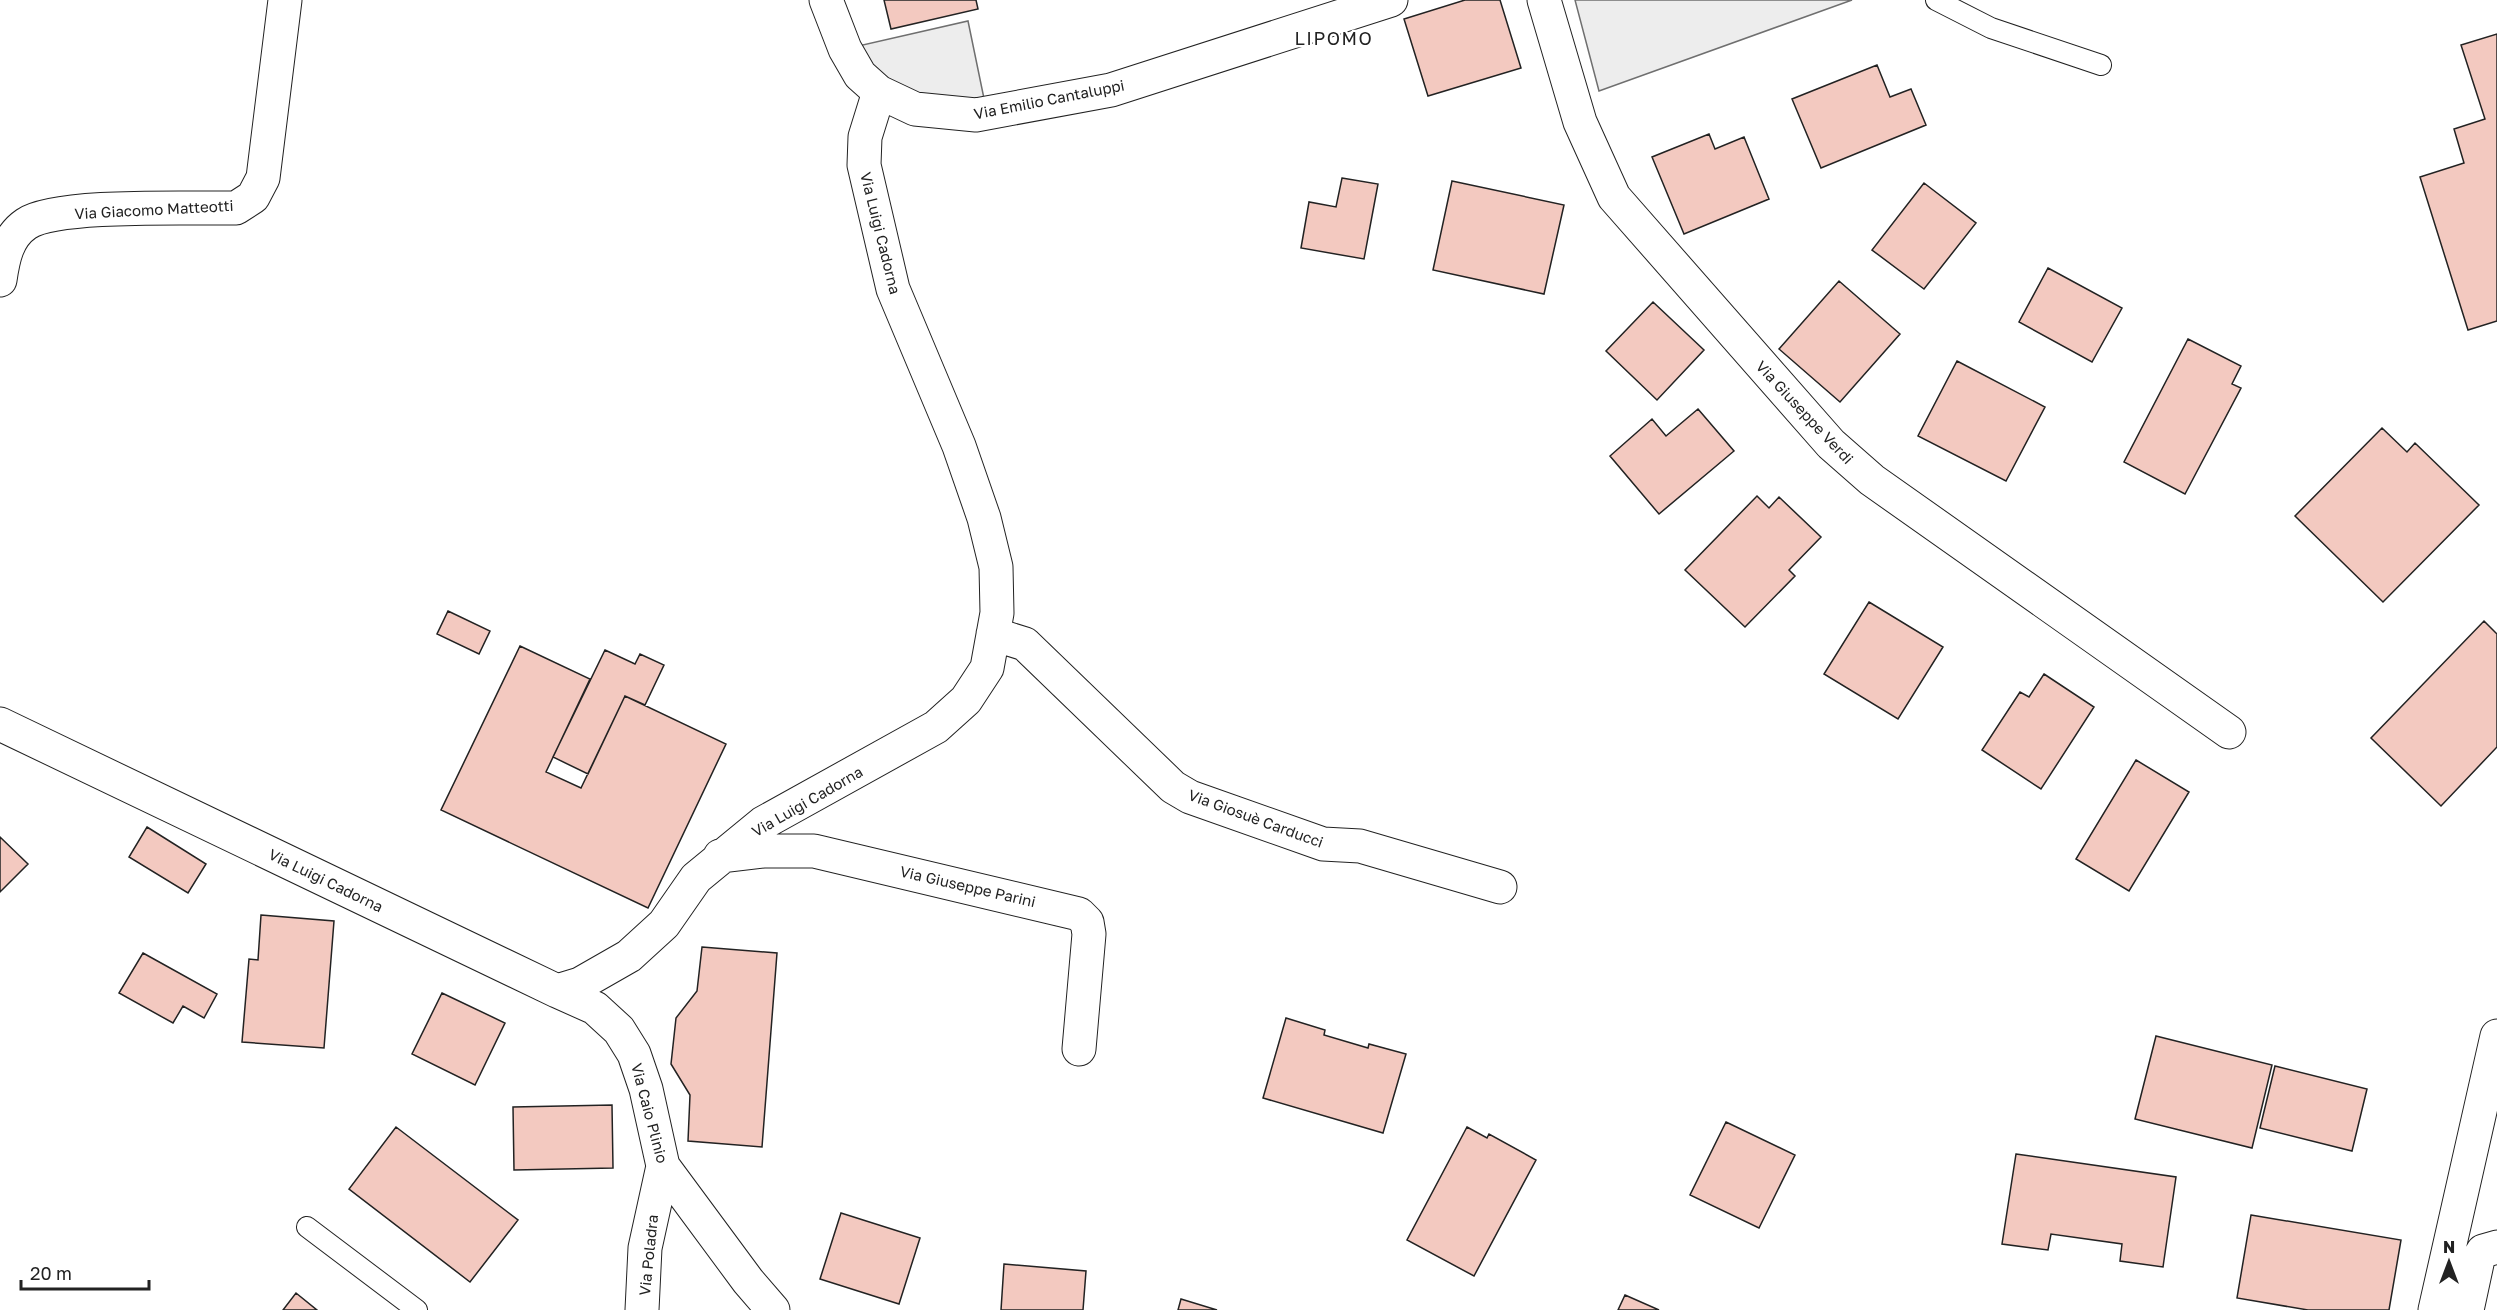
<svg xmlns="http://www.w3.org/2000/svg" width="2497" height="1310" font-family="'Golos Text',sans-serif">
	<rect width="100%" height="100%" fill="#fff"/>
	<path fill="#ededed" stroke="#6f6f6f" stroke-width="1.5" d="M1575 0H1852L1599 91Z
		M968 21 987 113H939L845 49Z"/>
	<path fill="#f3c9c0" stroke="#222" stroke-width="1.5" d="M884 0H976L978 9 891 29Z
		M1465 0H1500L1521 68 1428 96 1404 19Z
		M2497 34V321L2468 330 2420 177 2464 163 2454 129 2485 119 2461 45Z
		M1877 65 1890 97 1911 89 1926 125 1821 168 1792 99Z
		M1709 134 1715 149 1744 137 1769 199 1684 234 1652 157Z
		M1342 178 1378 184 1364 259 1301 248 1309 202 1336 207Z
		M1452 181 1564 205 1544 294 1433 270Z
		M1924 183 1976 223 1924 289 1872 250Z
		M2048 268 2122 308 2092 362 2019 322Z
		M1839 281 1900 334 1840 402 1779 349Z
		M1653 302 1704 350 1657 400 1606 351Z
		M2188 339 2241 366 2232 384 2241 388 2185 494 2124 462Z
		M1957 361 2045 407 2006 481 1918 436Z
		M1698 409 1734 451 1659 514 1610 456 1652 419 1666 436Z
		M2382 428 2407 452 2415 443 2479 505 2383 602 2295 516Z
		M1757 496 1769 508 1779 497 1821 537 1789 570 1795 576 1745 627 1685 570Z
		M1869 602 1943 647 1898 719 1824 674Z
		M448 611 490 631 479 654 437 634Z
		M2484 621 2497 634V747L2441 806 2371 738Z
		M520 646 590 679 546 772 581 788 625 696 726 744 648 908 441 810Z
		M605 650 635 664 640 654 664 665 645 705 625 696 588 774 553 757Z
		M2044 674 2094 707 2041 789 1982 750 2020 692 2029 697Z
		M2136 760 2189 792 2129 891 2076 859Z
		M147 827 206 864 188 893 129 857Z
		M0 837 28 864 0 892Z
		M261 915 334 921 324 1048 242 1042 249 959 258 960Z
		M702 947 777 953 762 1147 688 1141 690 1095 671 1064 676 1018 697 991Z
		M143 953 217 994 204 1018 183 1006 173 1023 119 993Z
		M442 993 505 1023 475 1085 412 1054Z
		M1286 1018 1325 1030 1324 1035 1368 1048 1369 1044 1406 1054 1383 1133 1263 1098Z
		M2156 1036 2272 1065 2252 1148 2135 1119Z
		M2275 1066 2367 1089 2352 1151 2260 1128Z
		M612 1105 613 1168 514 1170 513 1107Z
		M1726 1122 1795 1155 1759 1228 1690 1195Z
		M396 1127 518 1220 470 1282 349 1189Z
		M1467 1127 1487 1138 1489 1134 1536 1160 1474 1276 1407 1240Z
		M2016 1154 2176 1177 2163 1267 2120 1261 2122 1244 2051 1234 2048 1250 2002 1244Z
		M841 1213 920 1238 899 1304 820 1279Z
		M2251 1215 2401 1240 2389 1310H2308L2237 1298Z
		M1004 1264 1086 1271 1083 1310H1001Z
		M296 1293 317 1310H283Z
		M1625 1295 1659 1310H1618Z
		M1181 1299 1217 1310H1178Z"/>
	<g fill="none" stroke-linecap="round" stroke-linejoin="round">
		<g stroke="#222" stroke-width="22">
			<path id="lane" d="M1936 0 1991 28 2101 65
				M307 1227 417 1310"/>
		</g>
		<g stroke="#222" stroke-width="35">
			<path id="street" d="M826 0 845 49 860 75 879 92 915 109 976 115 1111 90 1391 0
				M1544 0 1580 122 1614 197 1831 444 1872 480 2229 732
				M0 280C3 259 7 237 26 224 56 203 194 209 236 208L253 197 263 178 285 0
				M993 634 1025 644 1173 787 1190 797 1323 844 1360 846 1500 887
				M0 724 557 991 580 984 629 956 664 924 696 878 763 823 936 727 966 700 987 668 997 613 996 567 984 518 959 446 893 289 864 165 865 137 879 92
				M720 856 763 851H814L1079 914 1087 922 1089 934 1079 1049
				M557 991 595 1008 619 1030 634 1054 646 1089 663 1166 748 1281 773 1310
				M642 1310 645 1248 663 1166
				M2435 1310 2497 1036
				M2467 1310 2478 1259 2483 1251 2497 1247"/>
		</g>
		<use href="#lane" stroke="#fff" stroke-width="20"/>
		<use href="#street" stroke="#fff" stroke-width="33"/>
	</g>
	<g text-anchor="middle" dominant-baseline="central" stroke-width="4.5" stroke-linejoin="round" paint-order="stroke">
		<g font-size="15" fill="#222" stroke="#fff">
			<text transform="translate(1049 99) rotate(-11)">Via Emilio Cantaluppi</text>
			<text transform="translate(154 209) rotate(-3)">Via Giacomo Matteotti</text>
			<text transform="translate(881 233) rotate(76)">Via Luigi Cadorna</text>
			<text transform="translate(1805 412) rotate(47)">Via Giuseppe Verdi</text>
			<text transform="translate(807 801) rotate(-30)">Via Luigi Cadorna</text>
			<text transform="translate(1256 818) rotate(20)">Via Giosuè Carducci</text>
			<text transform="translate(326 880) rotate(26)">Via Luigi Cadorna</text>
			<text transform="translate(968 886) rotate(13)">Via Giuseppe Parini</text>
			<text transform="translate(650 1113) rotate(75)">Via Caio Plinio</text>
			<text transform="translate(648 1255) rotate(-84)">Via Poladra</text>
		</g>
		<g font-size="18" letter-spacing="1.5" fill="#222" stroke="#fff">
			<text x="1334" y="38">LIPOMO</text>
		</g>
	</g>
	<g transform="translate(2449 1262)" stroke="#ffffff" stroke-width="4.5" paint-order="stroke">
	<path d="M0-4.5L10 22L0 15L-10 22Z" fill="#222222"/>
	<text y="-9" font-size="16" font-weight="bold" text-anchor="middle" fill="#222222">N</text>
	</g>
	<path d="M21 1280v9h128v-9" fill="none" stroke="#222222" stroke-width="3"/>
	<text x="30" y="1280" font-size="18" fill="#222222" stroke="#ffffff" stroke-width="4.5" paint-order="stroke">20 m</text>
</svg>
